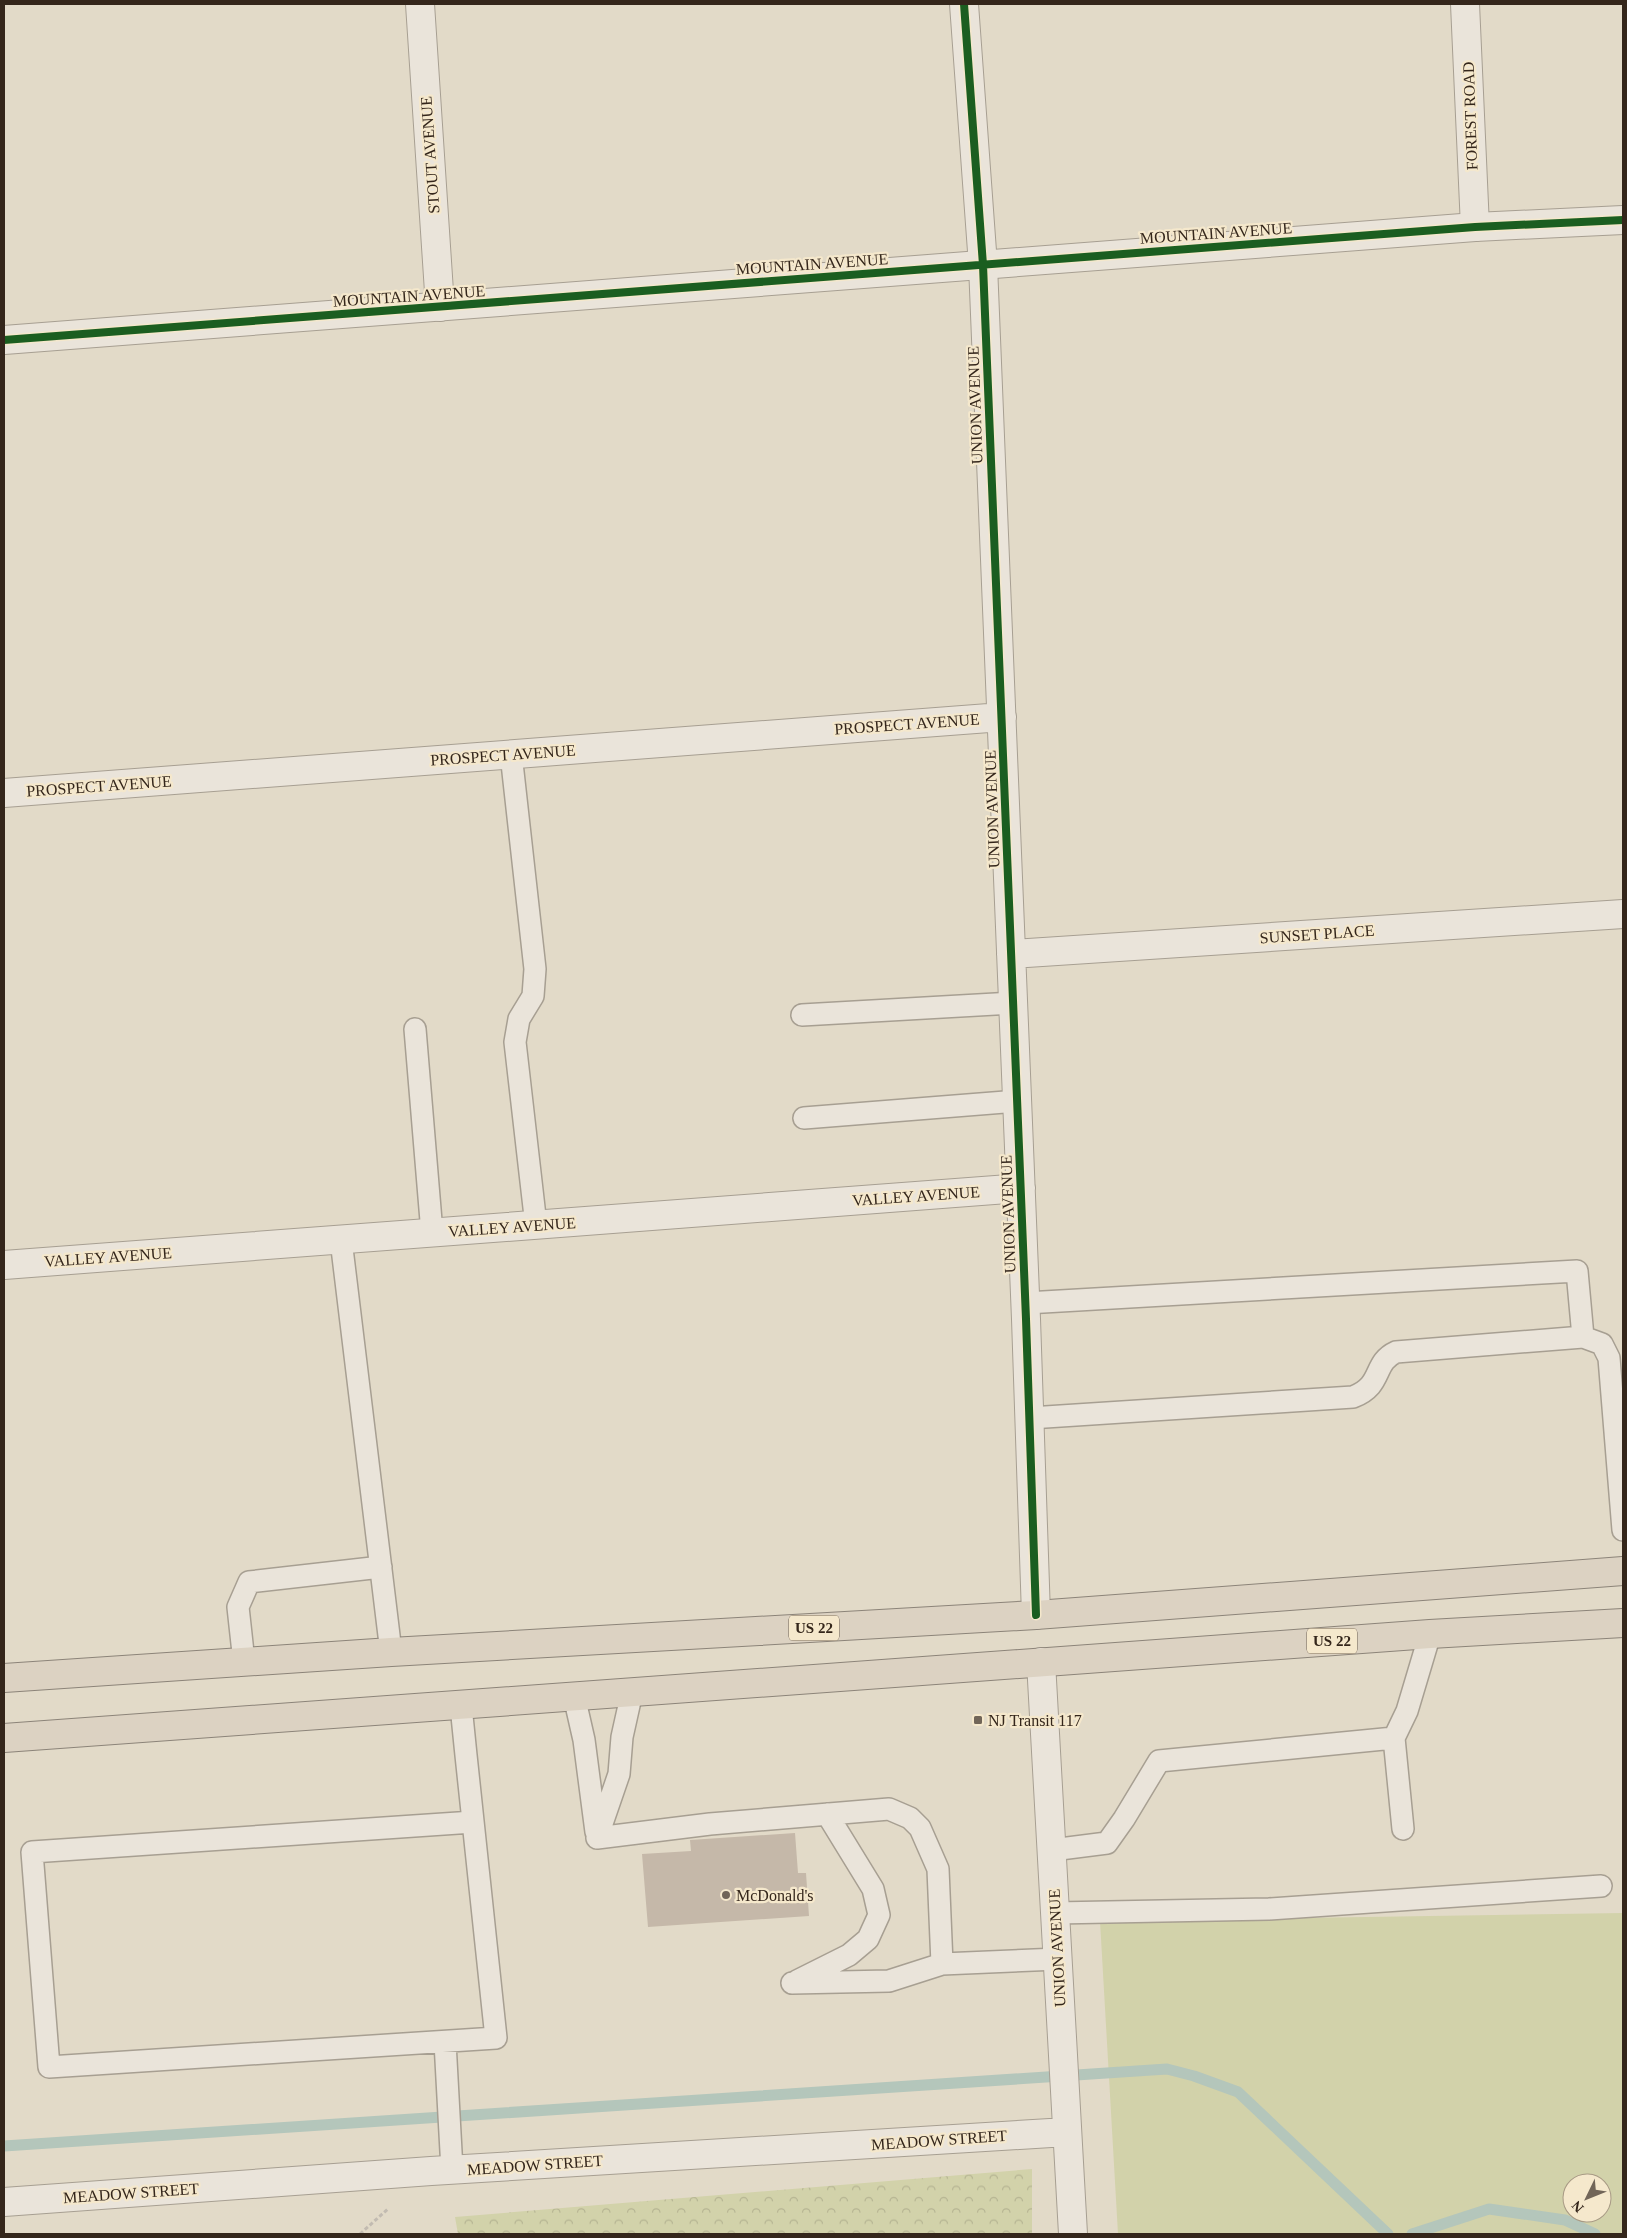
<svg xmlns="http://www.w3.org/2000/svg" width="1627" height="2238" font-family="Georgia,serif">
	<defs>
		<pattern id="forest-crowns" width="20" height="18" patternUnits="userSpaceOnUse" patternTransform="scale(1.25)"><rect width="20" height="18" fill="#d2d2aa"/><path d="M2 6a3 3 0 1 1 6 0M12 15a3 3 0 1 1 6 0" fill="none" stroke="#b5b492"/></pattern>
	</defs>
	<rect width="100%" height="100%" fill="#e2dac8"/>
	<path fill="#d2d2aa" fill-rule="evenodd" d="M1623 1913V2234H1118L1100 1921ZM1572 2183H1602V2213H1572Z"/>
	<path fill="url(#forest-crowns)" d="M1032 2169V2234H458L455 2217Z"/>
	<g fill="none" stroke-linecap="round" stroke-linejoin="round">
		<path stroke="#b4c6bb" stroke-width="11" d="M4 2146 1167 2069 1194 2076 1238 2092 1388 2234
			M1412 2234 1489 2209 1565 2220 1595 2234"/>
	</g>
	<path fill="#c5b8a9" d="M795 1833 798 1873H806L809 1916 648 1927 642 1854 691 1851 690 1840Z"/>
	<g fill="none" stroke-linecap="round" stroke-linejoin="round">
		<g stroke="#a79f92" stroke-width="24">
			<path id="service" d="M511 754 535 969 533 996 519 1019 515 1042 536 1225
				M802 1015 1013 1003
				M415 1029 432 1233
				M804 1118 1018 1101
				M341 1240 391 1652
				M1026 1303 1577 1271 1583 1337
				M1030 1418 1353 1397C1384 1385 1372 1363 1396 1352L1583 1337 1602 1344 1609 1358 1623 1530
				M244 1662 238 1607 249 1582 381 1567
				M574 1696 584 1740 596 1832
				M461 1706C472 1817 485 1928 496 2038L49 2067 32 1852 473 1822
				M1394 1738 1403 1829
				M597 1838 710 1824 889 1809 910 1818 920 1828 938 1869 942 1964
				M597 1838 619 1774 622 1737 632 1692
				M1052 1850 1107 1843 1124 1819 1159 1761 1394 1738 1407 1711 1430 1634
				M1055 1913 1269 1909 1601 1886
				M797 1981 849 1955 868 1939 879 1915 873 1889 827 1814
				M792 1983 889 1981 942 1964 1058 1959
				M445 2042 452 2170"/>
		</g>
		<g stroke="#a79f92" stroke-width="30">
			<path id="minor" d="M420 4 440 307
				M964 4 983 265 1026 1319 1036 1615
				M1465 4 1475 227
				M4 793 1002 717
				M1011 954 1623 914
				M4 1265 1021 1188
				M1041 1662 1073 2234
				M4 2202 431 2171 1067 2132"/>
		</g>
		<g stroke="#a79f92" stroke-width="30">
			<path id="tertiary" d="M4 340 1475 227 1623 220"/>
		</g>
		<g stroke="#8c8479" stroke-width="30">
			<path id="trunk" d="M4 1678 391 1652 1036 1615 1623 1571
				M4 1738 1430 1634 1623 1623"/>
		</g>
		<path stroke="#c2bbb1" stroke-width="3" stroke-dasharray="4 2.5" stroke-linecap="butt" d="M360 2234 389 2208"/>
		<use href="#service" stroke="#eae4da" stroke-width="21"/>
		<use href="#minor" stroke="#eae4da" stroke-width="28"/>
		<use href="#tertiary" stroke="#eae4da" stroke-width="28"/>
		<use href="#trunk" stroke="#dcd2c2" stroke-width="28"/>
		<g stroke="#f5e8cc" stroke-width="11">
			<path id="cycleway" d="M964 4 983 265 1026 1319 1036 1615
				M4 340 1475 227 1623 220"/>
		</g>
		<use href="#cycleway" stroke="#1b5e20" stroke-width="8"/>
	</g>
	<g fill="#716558" stroke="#f5e8cc" stroke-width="2">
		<rect x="973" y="1715" width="10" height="10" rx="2.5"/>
		<circle cx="726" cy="1895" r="5"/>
	</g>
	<g text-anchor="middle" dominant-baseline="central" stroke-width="4.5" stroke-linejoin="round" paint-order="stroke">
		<g fill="#f5e8cc" stroke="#6e6050" stroke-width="1">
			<rect x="789" y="1615.5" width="50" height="25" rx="4"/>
			<rect x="1307" y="1628.5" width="50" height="25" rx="4"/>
		</g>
		<g font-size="15" font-weight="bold" fill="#34261b">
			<text x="814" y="1628">US 22</text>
			<text x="1332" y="1641">US 22</text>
		</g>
		<g font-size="16" fill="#34261b" stroke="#f5e8cc">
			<text transform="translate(1470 116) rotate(-92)">FOREST ROAD</text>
			<text transform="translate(430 155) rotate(-94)">STOUT AVENUE</text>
			<text transform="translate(1216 233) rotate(-4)">MOUNTAIN AVENUE</text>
			<text transform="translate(812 264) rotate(-4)">MOUNTAIN AVENUE</text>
			<text transform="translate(409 296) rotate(-4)">MOUNTAIN AVENUE</text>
			<text transform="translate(975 405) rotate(-92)">UNION AVENUE</text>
			<text transform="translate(907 724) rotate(-4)">PROSPECT AVENUE</text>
			<text transform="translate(503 755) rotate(-4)">PROSPECT AVENUE</text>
			<text transform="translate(99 786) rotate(-4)">PROSPECT AVENUE</text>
			<text transform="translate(992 809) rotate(-92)">UNION AVENUE</text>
			<text transform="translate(1317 934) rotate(-4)">SUNSET PLACE</text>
			<text transform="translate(916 1196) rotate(-4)">VALLEY AVENUE</text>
			<text transform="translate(1008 1214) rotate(-92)">UNION AVENUE</text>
			<text transform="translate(512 1227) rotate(-4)">VALLEY AVENUE</text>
			<text transform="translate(108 1257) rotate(-4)">VALLEY AVENUE</text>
			<text transform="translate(1057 1948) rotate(-93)">UNION AVENUE</text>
			<text transform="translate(939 2140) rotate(-4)">MEADOW STREET</text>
			<text transform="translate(535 2165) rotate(-4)">MEADOW STREET</text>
			<text transform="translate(131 2193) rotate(-4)">MEADOW STREET</text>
		</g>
		<g font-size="16" fill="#34261b" stroke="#f5e8cc" text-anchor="start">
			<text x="988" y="1720">NJ Transit 117</text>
			<text x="736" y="1895">McDonald's</text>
		</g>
	</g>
	<rect width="1627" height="2238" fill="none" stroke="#34261b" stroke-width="10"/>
	<g transform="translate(1587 2198) rotate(227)"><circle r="24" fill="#f5e8cc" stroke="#a89a85"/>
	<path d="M0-4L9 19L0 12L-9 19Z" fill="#716558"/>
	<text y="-8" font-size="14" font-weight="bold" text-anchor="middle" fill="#34261b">N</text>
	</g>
</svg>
